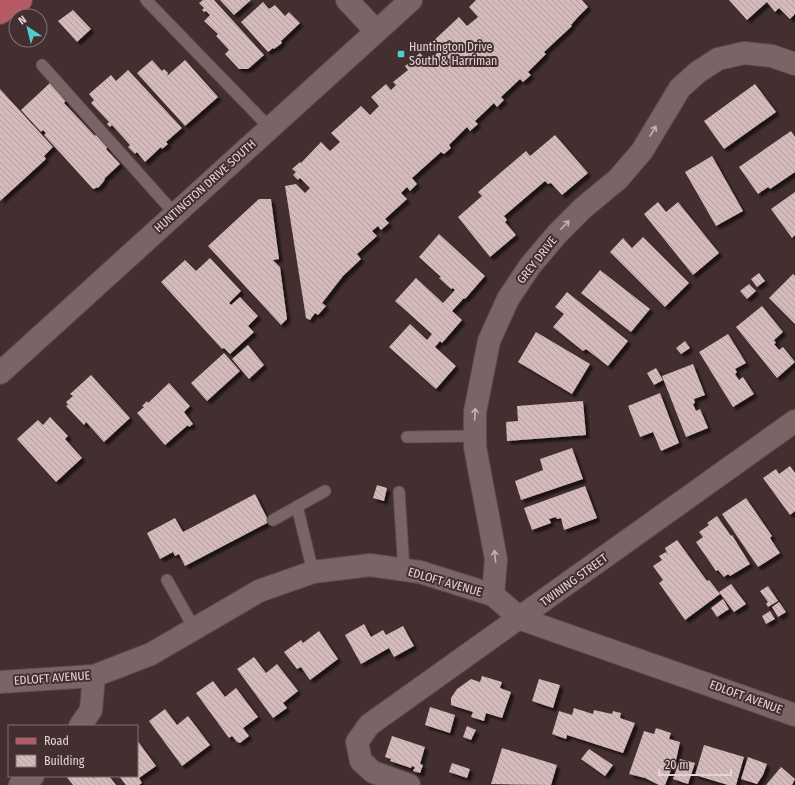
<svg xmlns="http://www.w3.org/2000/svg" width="795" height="785" font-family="'Fira Sans Condensed',sans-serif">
	<defs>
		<pattern id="building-back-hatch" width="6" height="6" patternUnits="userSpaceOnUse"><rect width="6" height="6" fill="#d4baba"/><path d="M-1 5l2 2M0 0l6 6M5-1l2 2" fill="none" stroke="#b09c9c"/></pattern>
		<filter id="shadow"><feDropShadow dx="3.5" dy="3.5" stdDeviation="1" flood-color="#0009"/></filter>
	</defs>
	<rect width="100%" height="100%" fill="#432f30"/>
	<path fill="url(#building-back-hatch)" filter="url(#shadow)" d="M203 0H214L264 55 248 69H239L225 54 229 50 216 36 218 34 204 21 210 15 206 11 204 12 202 10 204 8 199 3Z
		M220 0H251L234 15Z
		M476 0H582L588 7 578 17 571 25 572 26 544 52 546 54 528 72 531 75 523 82 520 79 501 97 504 100 497 107 494 103 475 121 478 124 470 131 467 127 449 145 451 148 444 154 441 152 412 178 417 184 410 191 407 187 401 193 407 199 385 219 389 223 381 230 378 226 372 231 377 236 357 254 361 259 343 276 322 303 326 306 318 315 315 313 310 320 306 318 285 186 296 184 305 193 310 188 300 178 298 180 293 175 296 172 292 169 300 162 301 163 321 142 330 151 340 142 331 133 361 106 370 115 379 106 371 97 386 84 391 90 396 85 393 82 408 70 405 66 420 53 428 62 438 52 430 44 459 17 467 26 478 17 469 7Z
		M729 0H795V14L790 19 779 8 775 12 767 2 747 20Z
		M263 2 269 9 275 5 285 16 289 12 300 23 281 41 282 43 274 49 273 48 268 52 241 22Z
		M73 10 91 29 77 42 58 21Z
		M152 60 162 71 164 69 168 73 167 76 185 60 218 97 185 126 137 73Z
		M128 70 182 128 166 142 168 144 162 149 161 147 145 162 137 152 135 154 128 147 130 145 112 125 110 127 107 124 109 122 91 103 94 100 89 94 111 75 116 81Z
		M51 82 67 99 64 103 95 136 97 133 109 146 106 149 120 164 105 178 104 181 99 187 93 189 44 135 46 133 43 130 41 132 21 110Z
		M755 84 776 112 724 149 704 121Z
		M0 89 53 147 44 156 46 159 0 201Z
		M791 131 795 137V172L770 189 768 187 758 194 739 167Z
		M555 135 588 173 562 195 551 183 548 184 545 181 504 216 507 220 505 222 516 235 490 257 458 217 482 196 478 192 526 151 530 156Z
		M712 156 743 211 716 226 685 172Z
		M795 192V235L792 238 771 209Z
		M259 199H271L279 259 273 260 280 267 287 319 281 325 208 246Z
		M658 202 666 212 678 202 719 253 693 275 644 214Z
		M439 234 485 276 465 299 464 298 452 311 462 320 442 343 440 341 435 347 456 366 436 389 389 347 410 324 427 340 432 334 395 301 416 278 443 303 455 290 453 288 451 289 439 278 441 277 419 257Z
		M643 237 689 283 665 307 610 252 623 238 632 248Z
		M210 258 241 291 229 303 231 305 240 297 258 316 248 326 254 332 230 354 224 348 222 349 161 282 185 260 196 271Z
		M600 270 650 309 631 332 581 293Z
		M759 273 765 281 757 287 751 279Z
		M793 274 795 276V324L769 298Z
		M749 284 756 291 747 299 740 291Z
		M567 292 628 341 608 366 586 349 583 351 553 327 564 314 555 307Z
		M762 306 783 332 774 340 776 343 774 344 779 350 783 347 795 362 777 378 736 327Z
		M536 332 590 364 572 394 518 362Z
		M728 334 746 363 735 369 737 372 735 374 739 380 743 377 754 394 733 407 699 352Z
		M685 341 690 348 681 354 676 348Z
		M248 345 264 365 249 379 232 359Z
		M224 353 240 371 207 401 191 383Z
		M693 364 705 395 694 399 695 403 693 404 696 411 700 409 708 428 686 437 662 376Z
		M656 368 663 380 654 385 647 373Z
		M91 375 130 418 104 442 86 422 84 425 66 406 68 405 66 402 73 396 70 394Z
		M169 383 190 406 184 412 193 424 189 427 188 425 165 445 137 413 144 407 142 406 147 401 148 403Z
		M660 393 679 443 661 451 653 432 640 437 628 406Z
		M583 401 586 435 507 441 506 422 518 421 517 406Z
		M50 417 68 436 65 439 82 458 56 482 17 439 38 420 43 425Z
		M572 448 583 479 521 500 515 481 543 470 540 459Z
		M790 466 795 473V511L790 515 763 478 776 469 779 474Z
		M377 485 387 488 384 501 373 498Z
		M585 486 597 518 564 530 561 518 557 519 556 517 549 519 551 523 532 530 524 508Z
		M255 494 269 522 185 566 179 554 175 556 173 552 160 559 147 533 175 518 183 532Z
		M746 498 772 536 770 538 780 553 758 567 722 514Z
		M717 516 731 536 732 535 750 564 730 576 728 574 724 577 718 570 716 571 696 542 703 537 699 532 709 525 707 523Z
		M677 540 707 581 709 580 720 594 685 620 659 583 663 580 653 566 662 560 659 556 666 552 668 555 665 548Z
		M731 584 746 604 734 612 719 592Z
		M768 586 778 601 768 607 766 604 768 602 760 591Z
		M723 599 729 609 717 617 711 608Z
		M779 602 786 612 778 617 772 607Z
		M770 611 775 619 766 624 762 616Z
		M364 624 371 637 383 630 386 635 403 626 414 646 394 657 389 648 361 664 345 635Z
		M319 631 338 659 310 680 301 667 297 669 284 652 301 640 303 643Z
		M254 657 266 673 277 664 298 691 283 703 287 708 273 718 237 669Z
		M482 676 502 682 500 688 511 692 502 718 486 713 484 721 471 717 473 712 451 705V698L457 689 471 679 480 682Z
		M539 679 560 685 553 708 532 701Z
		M213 681 225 697 236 688 258 717 243 728 249 736 240 743 237 742 232 736 229 738 196 693Z
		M430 707 455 715 450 733 425 725Z
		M574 708 593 714 594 710 612 714 613 711 621 713 620 718 635 723 623 753 567 735 566 739 552 734 559 711 572 715Z
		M165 709 177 725 188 716 210 745 182 766 149 721Z
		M467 726 476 730 471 740 463 737Z
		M656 728 671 733 669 739 680 742 675 765H673L665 785H659L645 778 629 774 644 731 654 734Z
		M392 736 425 747 420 764 423 765 420 773 413 771 415 767 412 766 411 768 390 761 391 759 385 757Z
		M137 740 156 766 139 778 142 783 139 785H126L119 776H137Z
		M704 745 744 757 736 785H728L695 775Z
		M502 748 557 765 551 785 491 784Z
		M589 749 613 765 605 776 581 759Z
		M748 757 767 764 763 775 757 784 741 779Z
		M680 759 695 763 688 784 673 779Z
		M452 763 470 769 467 778 449 772Z
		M781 767 795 779 792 785H766Z
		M66 776H91L93 778 96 776H109L116 785H73Z"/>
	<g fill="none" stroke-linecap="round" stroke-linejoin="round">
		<g stroke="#5d4c4d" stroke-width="13">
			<path id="lane" d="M146 0 270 128
				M42 65 175 214
				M407 437 475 436
				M399 492 404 570
				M297 506 313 572
				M273 520 325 491
				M167 580 194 628"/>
		</g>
		<g stroke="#5d4c4d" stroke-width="24">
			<path id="street" d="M347 0 376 31
				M493 595 496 559 475 447V412L489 341 508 299 530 266 557 234 583 208 618 179 642 151 680 88 698 72 718 59 744 53 772 56 795 64
				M0 682 94 676 151 654 259 591 313 572 370 565 420 572 493 595 521 619 795 715
				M80 726 91 710 94 676
				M20 785 33 776
				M409 785 373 772 361 761 357 742 369 725 795 421"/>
		</g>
		<g stroke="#5d4c4d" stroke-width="24">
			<path id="secondary" d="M0 373 411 0"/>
		</g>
		<g stroke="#5d4c4d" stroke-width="24">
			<path id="primary" d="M0 13 21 0"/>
		</g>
		<use href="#lane" stroke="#7b6465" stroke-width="11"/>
		<use href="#street" stroke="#7b6465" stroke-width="22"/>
		<use href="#secondary" stroke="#7b6465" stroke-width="22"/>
		<use href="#primary" stroke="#b65b65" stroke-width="22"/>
	</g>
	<defs><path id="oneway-shaft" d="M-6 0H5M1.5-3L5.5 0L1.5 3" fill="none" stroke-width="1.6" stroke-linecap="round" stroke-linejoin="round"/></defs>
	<g stroke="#c4b3b3">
		<use href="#oneway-shaft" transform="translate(653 131) rotate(-59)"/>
		<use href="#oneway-shaft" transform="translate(565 225) rotate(-45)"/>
		<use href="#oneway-shaft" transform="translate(475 414) rotate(-87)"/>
		<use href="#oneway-shaft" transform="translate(495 556) rotate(-96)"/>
	</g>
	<rect fill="#52cdce" stroke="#432f30" stroke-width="1.5" x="397" y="50" width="8" height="8" rx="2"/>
	<g text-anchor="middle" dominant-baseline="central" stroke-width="4" stroke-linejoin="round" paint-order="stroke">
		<g font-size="12" fill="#e3d5d5" stroke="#432f30" text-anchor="start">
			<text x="409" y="47">Huntington Drive<tspan x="409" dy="14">South &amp; Harriman</tspan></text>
		</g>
		<g font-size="12" fill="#e3d5d5" stroke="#432f30">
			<text transform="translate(205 186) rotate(-42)">HUNTINGTON DRIVE SOUTH</text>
			<text transform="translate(537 260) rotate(-52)">GREY DRIVE</text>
			<text transform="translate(574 580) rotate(-36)">TWINING STREET</text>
			<text transform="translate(445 582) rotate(16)">EDLOFT AVENUE</text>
			<text transform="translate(52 678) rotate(-4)">EDLOFT AVENUE</text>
			<text transform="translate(746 697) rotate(20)">EDLOFT AVENUE</text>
		</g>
	</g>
	<rect x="8" y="725" width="130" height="52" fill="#432f30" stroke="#837172"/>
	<rect x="16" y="738" width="20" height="6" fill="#b65b65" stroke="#837172"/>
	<text x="44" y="745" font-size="12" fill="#e3d5d5">Road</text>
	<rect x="16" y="755" width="20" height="12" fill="url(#building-back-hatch)" stroke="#837172"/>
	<text x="44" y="765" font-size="12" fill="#e3d5d5">Building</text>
	<g transform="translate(28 28) rotate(325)"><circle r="19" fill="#432f30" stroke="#837172"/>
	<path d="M0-3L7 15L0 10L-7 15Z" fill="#52cdce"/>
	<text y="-6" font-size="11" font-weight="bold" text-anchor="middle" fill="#e3d5d5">N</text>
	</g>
	<path d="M659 769v6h72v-6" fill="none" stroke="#e3d5d5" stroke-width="2"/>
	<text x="665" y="769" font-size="12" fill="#e3d5d5" stroke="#432f30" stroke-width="3" paint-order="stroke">20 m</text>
</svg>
